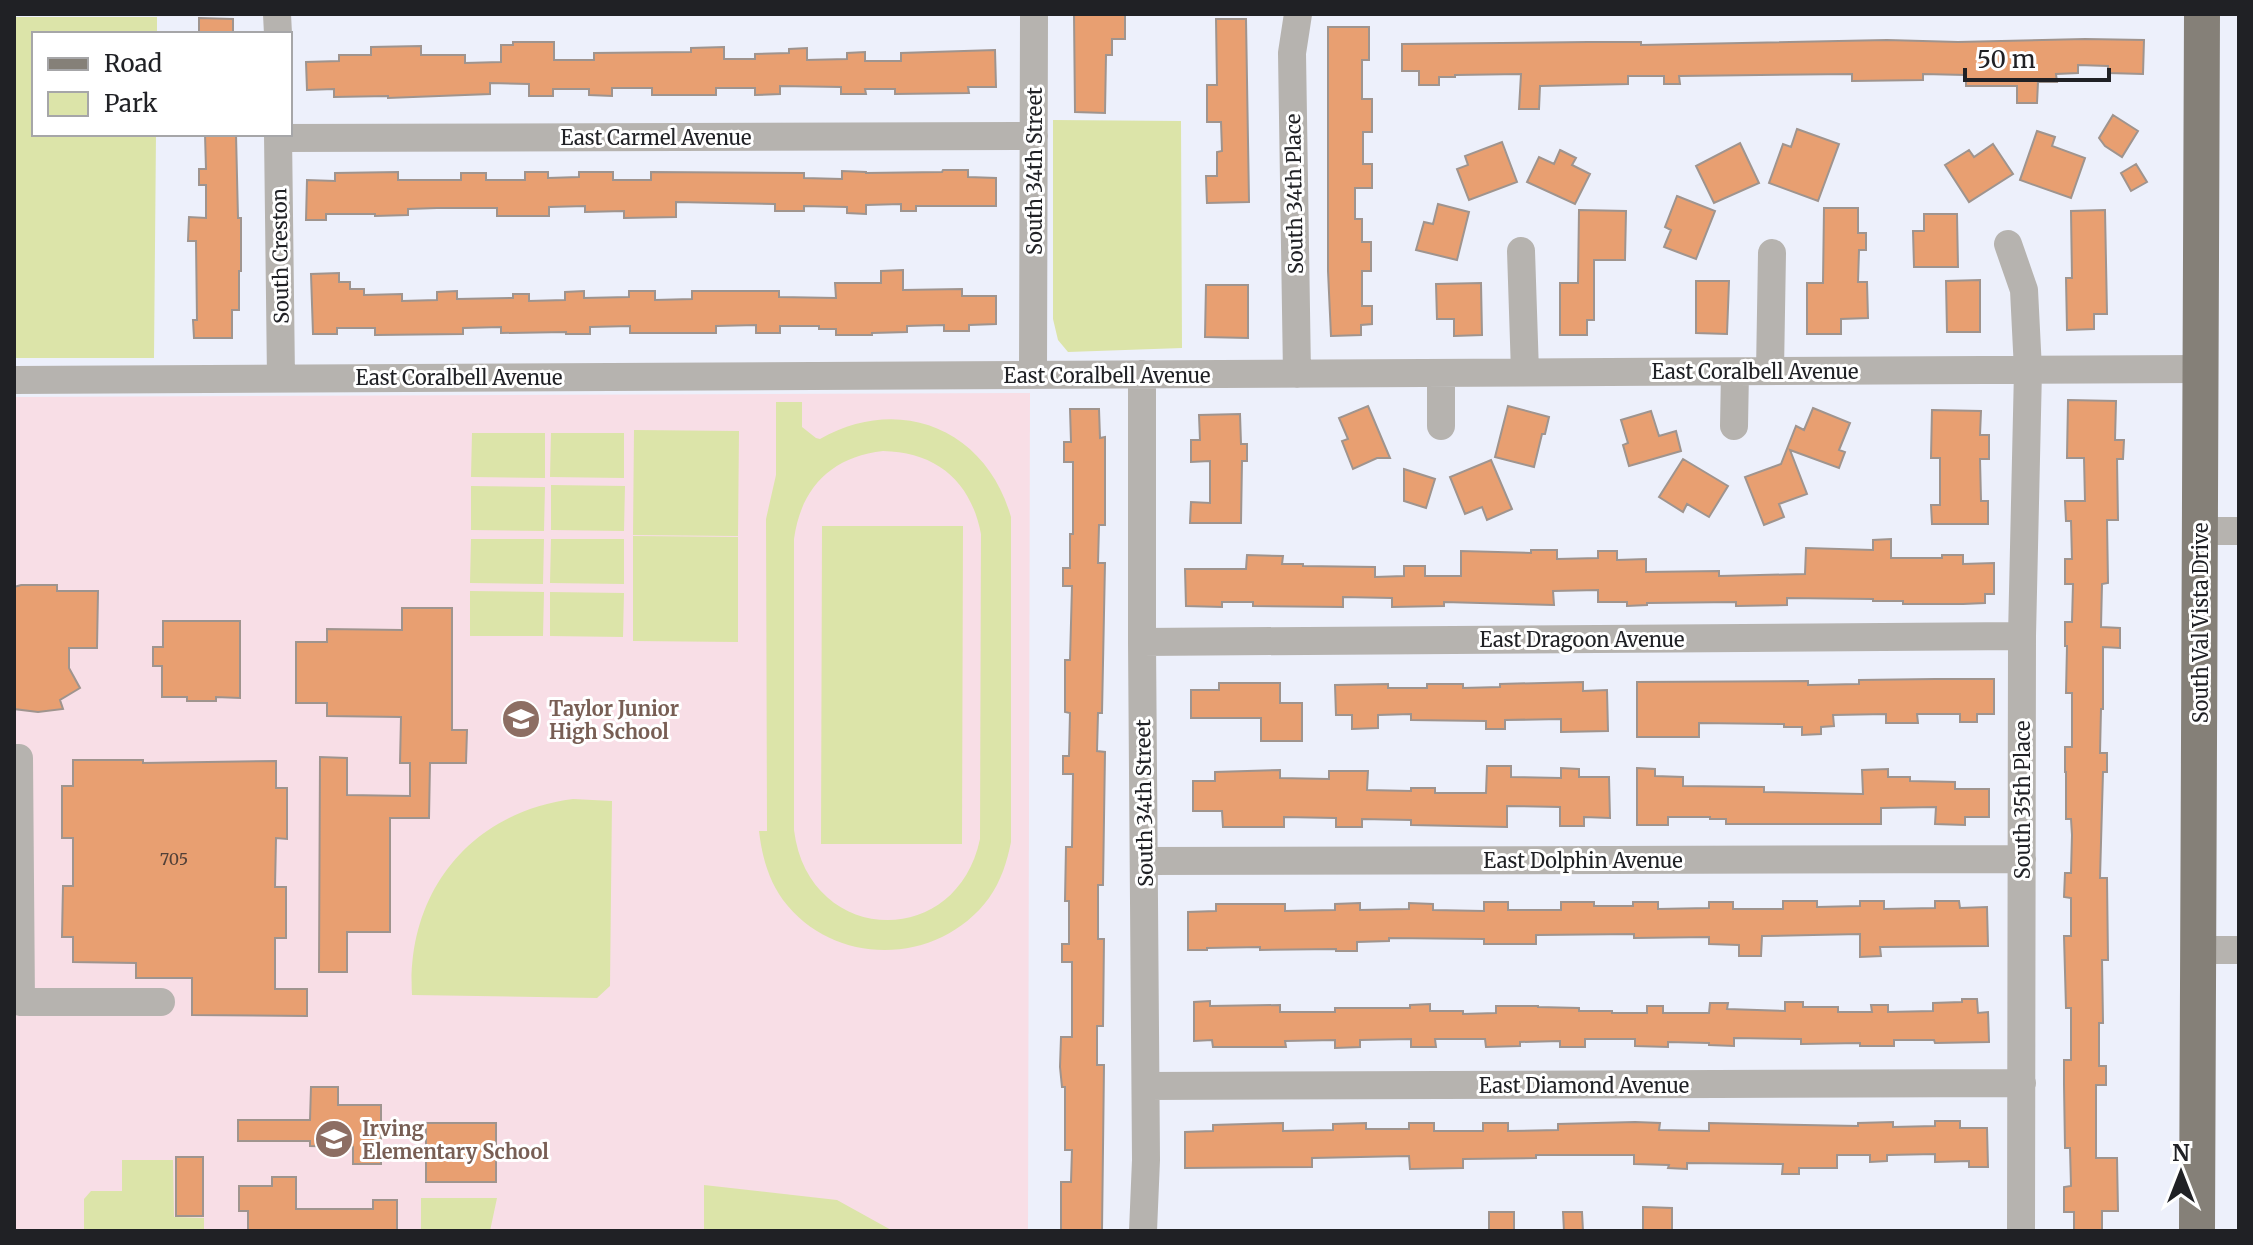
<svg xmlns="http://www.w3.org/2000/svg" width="2253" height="1245" font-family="Merriweather,serif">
	<rect width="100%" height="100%" fill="#edf0fb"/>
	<path fill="#f8dee6" d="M1030 393 1028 1231H14V397Z"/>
	<path fill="#dce4a9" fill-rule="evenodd" d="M14 17H157V34H34V134H156L154 358H14Z
		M1053 120 1181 121 1182 348 1068 352 1058 340 1053 319Z
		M776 402H802V427L816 438 820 439C900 394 986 429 1011 517V842C1007 862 1001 881 989 898 939 966 834 968 783 900 768 879 762 856 759 831H767L766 519 776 475ZM883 451C936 452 971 481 981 534L980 839C956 952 808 945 794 830V539C801 488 831 457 883 451Z
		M634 430 739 431 738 536 633 535Z
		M472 433H545V478L471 477Z
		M551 433H624V478L550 477Z
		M551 485 625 486 624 531 551 530Z
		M471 486 545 487 544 531 471 530Z
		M822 526H963L962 844H821Z
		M633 536 738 537V642L633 641Z
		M471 539H544L543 584 470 583Z
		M551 539H624V584L550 583Z
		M470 591 544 592 543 636H470Z
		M550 592 624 593 623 637 550 636Z
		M573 799 612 801 610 986 597 998 412 995C406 893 470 812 573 799Z
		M122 1160H173L174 1217 204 1218V1231H84V1199L91 1191H122Z
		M704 1185 837 1200 893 1231H704Z
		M421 1198H497L490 1231H421Z"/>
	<path fill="#e89f71" stroke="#9f948e" stroke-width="2" d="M1074 14H1125V39H1112V55H1106L1105 113 1075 112Z
		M199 18 233 19V34H199Z
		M1216 19H1246L1249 202 1207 203 1206 176H1217V152L1222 151 1221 122H1207V85H1217Z
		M1328 27H1369V60H1362V99H1372V132H1363V164H1372V188H1355V219H1362V242H1371V271H1362V306H1372V324L1361 325V335L1331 336 1328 271Z
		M2085 39 2144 40 2143 74 2108 73V66L2078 65V73L2056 74 2057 82H2038L2037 103H2017V86H1966V75L1923 74V80L1852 81V74L1679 76 1680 84H1664V76H1628V84L1540 86 1539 109H1519L1521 74 1455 75V77H1439V85H1419V71H1402V44L1588 42H1641V45L1887 40 1958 42Z
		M513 42H554V60H594V53L691 52V48L724 47V59H755V54L789 53V49L807 48V60L847 59V53L865 52V61H901V53L995 50 996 87H968L969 93 895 94V89H865L866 94H841V87L780 86V94L755 95V88H716V95H652V88H612V96L589 95V89H553V96H529V84L490 83V94L388 98V96L334 97V89L307 90 306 62 339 61V55H371V47L421 46V55H465V63L501 62V45H513Z
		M2113 115 2138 131 2122 157 2105 146 2099 138Z
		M1797 129 1839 144 1818 201 1769 183 1783 144 1791 147Z
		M2037 131 2055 137 2052 146 2085 158 2071 198 2020 180Z
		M205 134H236L238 218H241V271H239V310H232V338H194L193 320H197L196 241H188L189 217 206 218V185H199V169H206Z
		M1502 142 1517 182 1469 200 1457 169 1468 165 1465 156Z
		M1740 143 1759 183 1714 203 1696 166Z
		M1993 144 2013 174 1969 202 1945 165 1969 150 1974 157Z
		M1560 150 1576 158 1572 165 1590 174 1575 204 1527 182 1539 157 1554 164Z
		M2136 164 2147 182 2131 191 2121 173Z
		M943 170H968V177L996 178V206H916V211H901V204L866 205V214L847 213V207L804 206V211H775V204L676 202V217L624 218V211L585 212V206L549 207V216H497V208H437L408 209V215L375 216V214H326V220H306L307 180 335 181V173L398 172V180H461V173H486V180H525V172H548V178L579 177V172H613V180H651V172L804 173V178L842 179V171L866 172V173L942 172Z
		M1677 196 1715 211 1696 259 1664 247 1671 230 1665 227Z
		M1438 204 1469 212 1457 260 1416 250 1424 222 1433 224Z
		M1824 208H1858V233H1866V250H1859L1858 282H1867L1868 318 1841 319V334H1807V283H1823Z
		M1579 210 1626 211 1625 260H1594V320H1587V335H1560V283H1578Z
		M2105 210 2107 314H2094V329L2067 330 2066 278H2072L2071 211Z
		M1924 214H1957L1958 267H1914L1913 231H1924Z
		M903 270V290L962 289V296H996V324L969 325V331H944V325L907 326V332L872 333V335H836V329H819V326H780V333H756V325L716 326V333H630V326L590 327V334H566V332L501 333V327L463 328V334L375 335V328H337V334H313L311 274 339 273V282H350V289H364V295L402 294V301L437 300V292L457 291V299L513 298V294H529V301L565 300V292L584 291V298L629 297V291H655V300L692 299V291H779V297L836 298 835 283H881V271Z
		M1980 280V332H1947L1946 281Z
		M1696 281H1729L1727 334 1696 333Z
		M1481 283 1482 335 1454 336V319H1437L1436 284Z
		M1206 285H1248V338L1205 337Z
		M2068 400 2116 401 2115 440H2124L2123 459H2117L2118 520H2107L2108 583 2102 584 2101 627 2120 628V648L2103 647V709H2101L2100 753H2107V772H2103L2100 878H2107L2108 960H2102L2103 1023H2099V1066H2106V1085H2096V1158H2117L2118 1211H2102V1231H2074V1212H2064V1187L2071 1186 2070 1148H2065L2064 1084V1060H2071V1008H2066L2064 936H2071V898L2064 897 2065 873H2071L2072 835 2071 819H2066V772H2065V747H2072V693H2066L2067 646H2065V622H2072L2073 584H2065V559H2072L2071 521H2066L2065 501H2085L2084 458H2067Z
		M1368 406 1390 458H1377L1353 469 1342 441 1348 439 1339 418Z
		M1508 406 1549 417 1545 434H1542L1534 467 1495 457Z
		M1813 408 1850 423 1839 450 1845 452 1839 468 1790 450 1807 494 1779 504 1784 517 1764 525 1745 477 1781 464 1796 426 1804 430Z
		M1070 409H1099L1100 438 1105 437V525H1099L1098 563H1105L1102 713H1098L1097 751 1105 752 1103 885H1098V939H1104L1103 1026H1097V1065H1104L1102 1231H1061V1182H1071L1072 1150H1065V1087H1062L1060 1067 1061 1037H1072V962H1062V944H1069V901H1065L1066 847H1072L1073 774H1063V756H1069L1070 713 1065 712V660H1070L1072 586H1063V568H1070V534H1073V462H1064V442H1071Z
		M1932 410 1981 411 1980 435H1989V459H1980L1981 501H1988V524H1932L1931 505H1940V458H1931Z
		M1651 411 1659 436 1676 431 1681 451 1629 466 1623 445 1628 443 1621 420Z
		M1240 414 1241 444H1247V461H1242L1241 523H1190L1191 502 1210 503V461L1191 462V440H1200L1199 415Z
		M1683 459 1728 486 1709 517 1687 504 1683 512 1659 497Z
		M1491 460 1512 509 1487 520 1482 507 1465 514 1450 477Z
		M1404 469 1435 479 1426 508 1404 501Z
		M1891 539V558H1942V555H1963V564L1994 563V594H1985V603L1963 604H1903V601H1873V599L1787 598V605L1736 606V602L1647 603V605L1627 606V602H1598V590L1553 591 1554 605 1444 602V606L1392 607V598L1343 597V607L1253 606V602H1222V607L1186 606 1185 569H1246L1247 555 1283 556 1282 564H1303V566L1375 567V577L1404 576V566H1425V576H1461V551L1531 553V550H1557V559L1598 558V551H1617V560L1646 559V572L1719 571V576L1805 574 1806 548 1873 550V540Z
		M21 585H57V591H98L97 648H69V668L80 688 60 700 63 709 38 712 14 709V587Z
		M402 608H452V730H467L466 763H430L429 818H390V932H347V972H319L320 757 347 758V795L410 796V763H400L401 717 327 716V703H296V642H327V629L402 630Z
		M163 621H240V698L216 697V701H187V697H162V666H153V647H163Z
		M1935 679H1994V714H1977V722H1960V714H1917L1918 723H1886V714L1833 715 1834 726 1821 727V734L1802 735V727H1784V724L1699 723V737H1637V682L1808 681V685L1859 684V680Z
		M1583 682V691L1607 690 1608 731 1561 732V719L1505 720V729H1486V721L1411 720V714L1378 715V728L1352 729V715H1336L1335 685 1388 684V688H1427V684H1463V688L1500 687V684Z
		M1219 683H1280V703H1302V741H1261V718H1191V690H1219Z
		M73 760H143V763L276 761V788H287V839L276 838 275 887H286V938H275V989H307V1016L192 1015V978H136V963L73 962V937H62L63 886H73V838H62V786H73Z
		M1487 766H1511V777L1561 778V768L1579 769V777H1609L1610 818 1584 817V826H1560V807L1507 806V827L1411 825V820L1362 819V827H1336V818L1284 817V827H1223L1222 811H1193V781H1215V772L1280 770V778L1329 779V771H1368L1367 790 1411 791V788H1435V793H1486Z
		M1637 768 1655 769V776L1683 777V786L1764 787V792L1863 794 1862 770 1888 769V777H1910V781L1955 782V789H1989V817H1965V825L1935 824 1936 807 1881 808V824H1726V819H1710V817H1668V825H1637Z
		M1783 901H1817V907L1860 906V901H1884V909L1935 908V901H1959L1960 908 1987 907 1988 946 1880 947 1881 956 1860 957V934L1762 936 1761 956H1739V945L1709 944V937L1634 938V934L1536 935V944H1484V939L1389 938V941L1357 942V951H1336V949L1260 950V947L1207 948V950H1188V912L1216 911V904H1285V911L1335 910V904L1360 903V910L1409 909V903L1433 904V910L1484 911V902H1508V910H1561V902H1594V906H1633V902H1658V909L1709 908V902H1733V909H1783Z
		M1962 999H1977L1978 1013 1988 1012 1989 1042 1935 1043 1934 1040H1894V1046H1860V1043L1801 1044V1039L1734 1038V1046L1709 1045V1043L1668 1042V1047L1635 1046V1039H1585V1047H1560V1041L1520 1042V1046L1486 1047 1485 1039H1435L1436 1047H1411V1039L1360 1040V1047L1335 1048V1040L1285 1041 1286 1047H1213L1212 1040 1194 1041V1002L1210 1001V1006L1280 1005V1012H1335V1008H1410V1005L1430 1004V1011H1463V1014L1496 1013V1006H1538V1007L1579 1008V1011H1612V1013H1647V1006H1663V1013H1709L1710 1003H1728L1727 1009 1785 1011V1002H1803V1007H1838V1012H1872L1871 1005H1888V1012L1933 1011V1003L1962 1002Z
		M311 1087H338V1105H381V1164H353V1147L310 1146V1141H238V1120H310Z
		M1935 1121H1960V1128H1987L1988 1167H1969V1161L1935 1162V1154L1887 1155V1161L1870 1162V1155H1837V1168H1799V1174H1782L1783 1164 1687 1163V1169L1668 1168 1669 1165 1634 1164V1155H1536V1158L1463 1159V1168L1410 1169 1409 1156 1312 1158V1167L1185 1168V1132L1213 1131V1125L1283 1123V1131L1333 1130V1124L1366 1123V1129H1409V1123H1434V1131H1483V1123H1508V1131L1558 1130V1124L1635 1122 1660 1123 1659 1130 1709 1131V1123L1858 1126V1123L1893 1122V1127L1935 1126Z
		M426 1123H496V1182H426Z
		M176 1157H203V1216H176Z
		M272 1177H296V1209H373V1200H397V1231H248V1211H239V1186H272Z
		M1643 1207 1672 1208V1231H1643Z
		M1489 1212H1514V1231H1489Z
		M1563 1212H1582L1583 1231H1564Z"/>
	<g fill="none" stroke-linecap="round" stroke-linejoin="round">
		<path stroke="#b6b3af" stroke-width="28" d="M277 14 278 34
			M278 134 281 378
			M278 138 1034 136
			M2008 244 2024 290 2028 370 2022 636 2021 1231
			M1521 251 1525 372
			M1770 371 1772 253
			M1441 373V426
			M1142 374V642L1146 1160 1143 1231
			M1297 374 1292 53 1298 14
			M1033 375 1034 14
			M14 380 2200 369
			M1734 426 1735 372
			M2201 531H2239
			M1142 642 2022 636
			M14 758H19L21 1002 14 1000
			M1144 861 2022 859
			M2199 950H2239
			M21 1002H161
			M1146 1086 2022 1083"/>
		<path stroke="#858078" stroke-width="36" d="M2197 1231 2202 14"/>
	</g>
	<defs>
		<g id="school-disc" transform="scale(2)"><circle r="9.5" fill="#8d6e63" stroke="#fff"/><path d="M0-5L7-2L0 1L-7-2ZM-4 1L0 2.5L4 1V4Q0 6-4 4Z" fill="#fff"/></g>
	</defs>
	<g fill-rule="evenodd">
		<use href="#school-disc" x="521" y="719"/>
		<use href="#school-disc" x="334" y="1139"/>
	</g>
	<g text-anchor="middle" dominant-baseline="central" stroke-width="6" stroke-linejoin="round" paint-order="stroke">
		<g font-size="16" fill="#524038">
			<text x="174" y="859">705</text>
		</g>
		<g font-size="20" fill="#202125" stroke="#fff">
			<text x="656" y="137">East Carmel Avenue</text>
			<text transform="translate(1034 171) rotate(-90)">South 34th Street</text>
			<text transform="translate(1294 194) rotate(-91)">South 34th Place</text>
			<text transform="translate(280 256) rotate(-91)">South Creston</text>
			<text x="1755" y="371">East Coralbell Avenue</text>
			<text x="1107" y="375">East Coralbell Avenue</text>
			<text x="459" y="377">East Coralbell Avenue</text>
			<text transform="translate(2200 623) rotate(-90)">South Val Vista Drive</text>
			<text x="1582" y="639">East Dragoon Avenue</text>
			<text transform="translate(2022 800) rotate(-90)">South 35th Place</text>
			<text transform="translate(1144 803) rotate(-91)">South 34th Street</text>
			<text x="1583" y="860">East Dolphin Avenue</text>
			<text x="1584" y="1085">East Diamond Avenue</text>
		</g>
		<g font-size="20" font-weight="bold" fill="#785e54" stroke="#fff" text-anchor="start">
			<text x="549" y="708">Taylor Junior<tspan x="549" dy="23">High School</tspan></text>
			<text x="362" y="1128">Irving<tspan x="362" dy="23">Elementary School</tspan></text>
		</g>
	</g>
	<rect width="2253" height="1245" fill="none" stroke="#202125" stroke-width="32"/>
	<rect x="32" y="32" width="260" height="104" fill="#ffffff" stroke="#a6a6a8" stroke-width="2"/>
	<rect x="48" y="58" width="40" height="12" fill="#858078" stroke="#a6a6a8" stroke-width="2"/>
	<text x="104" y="72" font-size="24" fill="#202125">Road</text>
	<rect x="48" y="92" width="40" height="24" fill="#dce4a9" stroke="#a6a6a8" stroke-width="2"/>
	<text x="104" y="112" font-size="24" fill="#202125">Park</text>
	<g transform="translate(2181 1173)" stroke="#ffffff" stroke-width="6" paint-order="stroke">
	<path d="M0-6L14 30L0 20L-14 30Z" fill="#202125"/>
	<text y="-12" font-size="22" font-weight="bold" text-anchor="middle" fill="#202125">N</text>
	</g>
	<path d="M1965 68v12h144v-12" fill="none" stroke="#202125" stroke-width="4"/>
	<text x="1977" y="68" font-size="24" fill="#202125" stroke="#ffffff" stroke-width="6" paint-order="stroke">50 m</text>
</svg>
